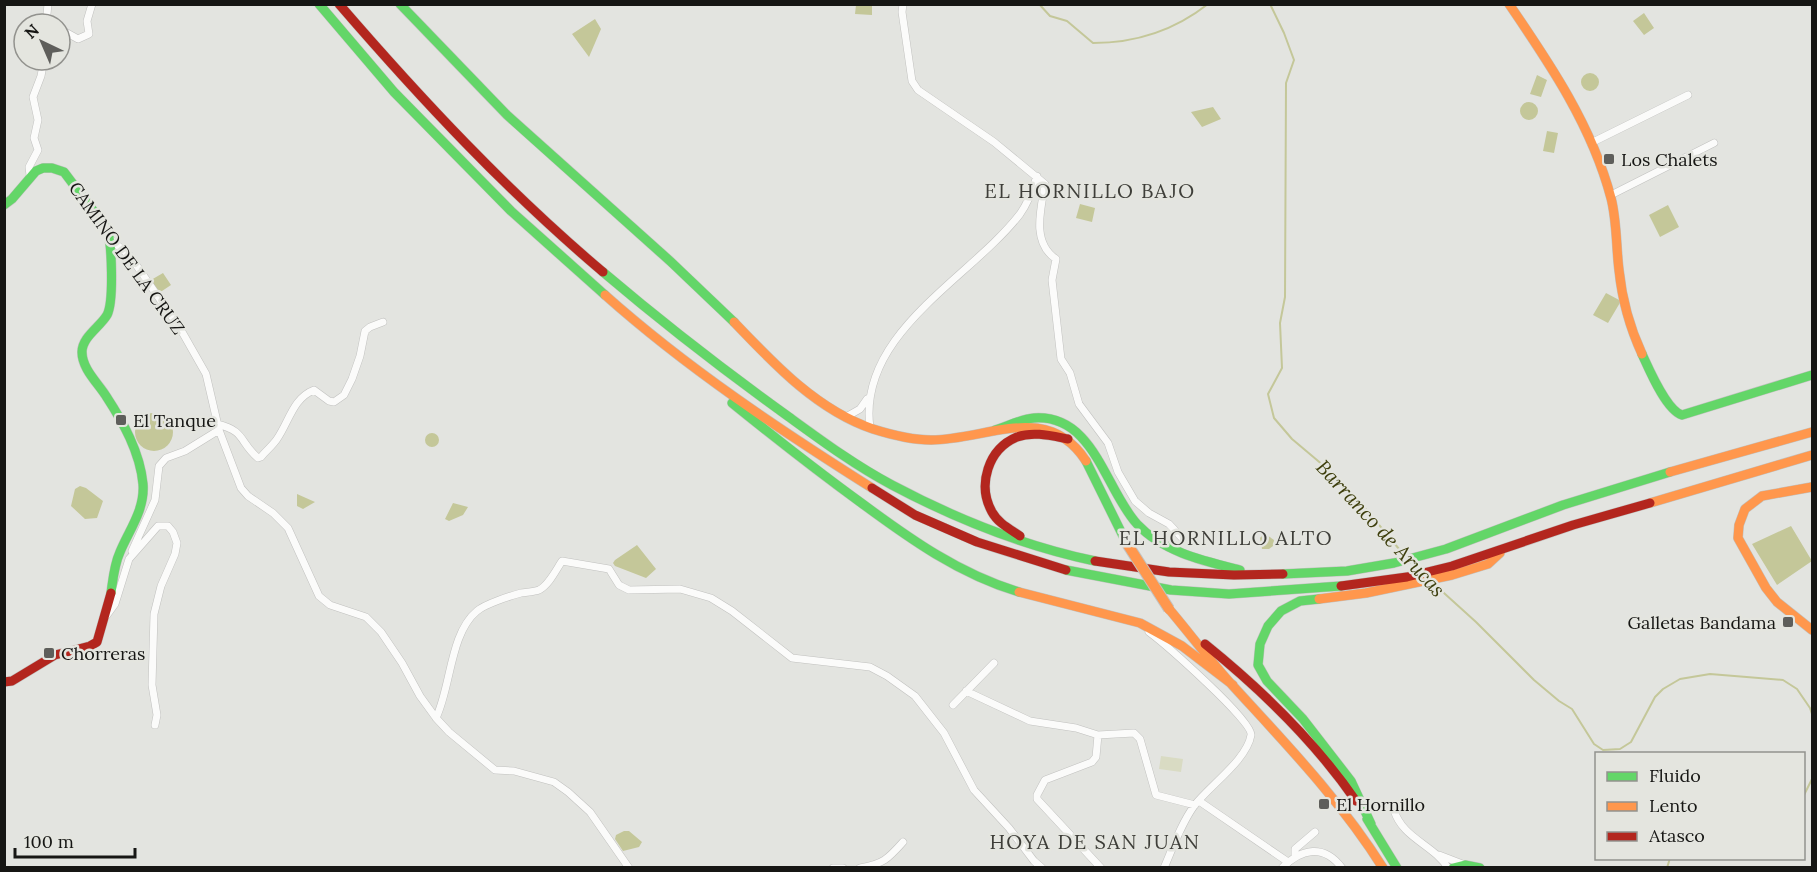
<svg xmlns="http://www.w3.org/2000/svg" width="1817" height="872" font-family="Lora,serif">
	<rect width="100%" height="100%" fill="#e3e4e0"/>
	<path fill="#d9dbc3" d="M1161 756 1183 759 1181 772 1159 769Z"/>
	<path fill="#c4c799" d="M856 5H872V15L855 14Z
		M1644 13 1654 28 1644 35 1633 21Z
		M595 19 601 29 589 57 572 34Z
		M1581 82a9 9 0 1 1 18 0a9 9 0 1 1-18 0Z
		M1537 75 1547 80 1541 97 1530 94Z
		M1520 111a9 9 0 1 1 18 0a9 9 0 1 1-18 0Z
		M1213 107 1221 119 1202 127 1191 112Z
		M1547 131 1558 133 1554 153 1543 151Z
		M1080 204 1095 208 1092 222 1076 218Z
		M1668 205 1679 227 1660 237 1649 215Z
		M163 273 171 285 159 293 151 280Z
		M1606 293 1621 301 1608 323 1593 315Z
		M135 432a19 19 0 1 1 38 0a19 19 0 1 1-38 0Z
		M425 440a7 7 0 1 1 14 0a7 7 0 1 1-14 0Z
		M80 486 86 488 103 501 97 518 85 519 71 506 75 489Z
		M297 494 315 502 303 509 297 506Z
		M453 503 468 507 463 515 449 521 445 519Z
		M1791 526 1812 561 1777 585 1752 544Z
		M1264 533 1274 540 1273 546 1269 549H1262L1260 538Z
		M637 545 656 569 646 578 615 566 613 563 615 560Z
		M624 831H629L642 842 639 847 623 851 615 839 616 835Z"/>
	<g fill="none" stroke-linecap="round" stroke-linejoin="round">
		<path stroke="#c4c799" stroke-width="2" d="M1039 4 1050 16 1067 21 1093 43C1136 43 1175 30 1208 4
			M1270 4 1284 33 1294 60 1286 83 1285 297 1280 323 1282 368 1268 394 1274 418 1292 439 1330 471 1360 502 1404 555
			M1434 584 1476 622 1534 680 1559 701 1572 709 1594 744 1603 750 1620 749 1631 742 1655 697 1663 689 1680 679 1710 674 1783 680 1797 689 1810 708 1812 714
			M1804 795 1812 779
			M1667 868 1670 858"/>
		<g stroke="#c1c1bf" stroke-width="8">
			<path id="street" d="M903 4 902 12 912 81 918 90 994 142 1045 184C1041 209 1031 242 1056 259L1052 280 1061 359 1070 373 1079 404 1108 443 1118 472 1135 501 1149 513 1169 524 1183 539
				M46 24 48 4
				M60 29 78 39 89 34 87 21 92 4
				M1591 143 1688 95
				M30 175 29 167 38 150 34 138 38 120 33 97 41 76 44 60
				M1611 195 1714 143
				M111 240 130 256 181 330 206 374 219 430 241 488 248 496 273 513 288 528 319 596 330 605 366 617 381 632 402 663 420 696 436 718 449 732 495 770 514 771 554 782 568 792 590 812 629 868
				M846 417 860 409 867 399
				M217 424C246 431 239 442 258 458L261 457C266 451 273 445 277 439 289 422 293 398 314 390L329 401 334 402 344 395 352 379 360 356 365 331 370 327 383 322
				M870 428C857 333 971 278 1020 214 1028 203 1033 189 1037 176
				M132 551 155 500 159 466 166 458 185 451 219 430
				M107 615 115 604 129 559 158 526H168L173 532 177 543 175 554 161 586 154 614 152 685 157 715 155 725
				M1149 632C1165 644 1253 721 1251 735 1247 760 1209 786 1194 806 1181 824 1173 847 1164 868
				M966 691 1030 721 1076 728 1098 735 1134 733 1140 739 1156 795 1195 805
				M953 705 994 663
				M436 718C451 687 450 633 477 611 485 604 510 596 521 593 526 592 534 592 539 590 549 585 556 570 562 561L609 569 619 585 629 590 680 589 711 598 732 611 792 658 870 667 887 676 915 696 944 733 974 790 1009 828 1034 861 1042 868
				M1098 735 1096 757 1092 762 1045 780 1037 795V799L1101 868
				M1199 801 1288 862
				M1399 805 1394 810C1402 838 1434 845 1448 868
				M1439 855 1465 865
				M1295 857V849L1315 832
				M833 868H843
				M860 868C883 864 888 859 903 842
				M1282 868C1302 848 1324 844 1342 868"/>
		</g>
		<g stroke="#c1c1bf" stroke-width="10">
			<path id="fast" d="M319 4 394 92 511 211 605 295
				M400 4 507 115 670 261 734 322
				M4 205 12 199 36 171 43 168H52L64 172 107 229C112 243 114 302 107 315 100 327 82 337 82 352 82 369 98 383 106 396 123 422 140 452 143 484 145 510 129 530 120 552 114 565 113 579 111 593
				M603 272C663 323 725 371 789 417 822 441 856 466 892 485 956 519 1024 546 1095 561
				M1642 354C1649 369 1666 410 1682 415L1812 375
				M732 403C774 437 816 470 860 502 910 539 959 574 1019 592
				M995 430C1008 426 1021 419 1034 418 1094 414 1105 489 1137 524 1163 552 1204 561 1240 570
				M1086 461 1126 542
				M1066 570 1171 590 1229 594 1341 586
				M1283 574 1347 571 1394 563 1446 549 1563 505 1670 472
				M1319 599 1300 601 1281 611 1268 626 1260 644 1258 665 1267 681 1303 719 1351 781 1371 824
				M1367 819 1397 868
				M1453 868 1465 865 1480 868"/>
		</g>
		<g stroke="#c1c1bf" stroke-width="10">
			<path id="slow" d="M1509 4C1550 64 1592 126 1611 198 1617 221 1616 246 1619 270 1622 299 1630 328 1642 354
				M605 295C687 368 780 430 872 488
				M734 322C774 364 817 410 873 429 892 435 912 440 931 440 987 440 1047 401 1086 461
				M1670 472 1812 432
				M1812 487 1762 496 1745 509 1739 525 1738 538 1766 588 1777 602 1812 630
				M1650 503 1812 455
				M1019 592 1140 623 1182 646 1233 685
				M1319 599 1366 593 1452 575 1488 564 1500 553
				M1169 609C1191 635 1211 662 1234 687 1287 745 1341 801 1383 868"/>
		</g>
		<g stroke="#c1c1bf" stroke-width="10">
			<path id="jam" d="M339 4C421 99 507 191 603 272
				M872 488 915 515 977 542 1066 570
				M1020 536C1010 529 998 523 992 512 977 485 988 449 1017 437 1033 431 1052 436 1068 439
				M1095 561 1169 572 1234 575 1283 574
				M1341 586 1407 577 1452 566 1573 525 1650 503
				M1205 644C1262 690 1314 740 1356 801
				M4 682 12 681 55 655 90 646 97 642 111 593"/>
		</g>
		<use href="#street" stroke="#fbfbfa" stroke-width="7"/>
		<use href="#fast" stroke="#63d668" stroke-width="9"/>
		<use href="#slow" stroke="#ff974d" stroke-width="9"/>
		<use href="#jam" stroke="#b3261e" stroke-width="9"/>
		<g stroke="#c2c2c0" stroke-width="12" stroke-linecap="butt">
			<path id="slow-bridge" d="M1126 542 1169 609"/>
		</g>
		<use href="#slow-bridge" stroke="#ff974d" stroke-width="10"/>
	</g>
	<g fill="#5e5e5b" stroke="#e4e5df" stroke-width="2">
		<rect x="1603" y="153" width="12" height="12" rx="3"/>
		<rect x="115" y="414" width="12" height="12" rx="3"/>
		<rect x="1782" y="616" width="12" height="12" rx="3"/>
		<rect x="43" y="647" width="12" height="12" rx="3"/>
		<rect x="1318" y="798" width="12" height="12" rx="3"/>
	</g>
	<g text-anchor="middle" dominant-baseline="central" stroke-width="5" stroke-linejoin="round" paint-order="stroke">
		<g font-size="18" fill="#161614" stroke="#e4e5df" text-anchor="start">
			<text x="1621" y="159">Los Chalets</text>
			<text x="133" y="420">El Tanque</text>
			<text x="1776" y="622" text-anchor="end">Galletas Bandama</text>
			<text x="61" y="653">Chorreras</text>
			<text x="1336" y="804">El Hornillo</text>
		</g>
		<g font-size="18" fill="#161614" stroke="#e4e5df">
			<text transform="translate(127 258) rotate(54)">CAMINO DE LA CRUZ</text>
		</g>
		<g font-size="20" letter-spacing="1.5" fill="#3e3e39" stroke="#e4e5df">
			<text x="1090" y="190">EL HORNILLO BAJO</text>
			<text x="1226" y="537">EL HORNILLO ALTO</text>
			<text x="1095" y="841">HOYA DE SAN JUAN</text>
		</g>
		<g font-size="20" font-style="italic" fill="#3d3e0c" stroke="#e4e5df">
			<text transform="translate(1381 528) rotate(47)">Barranco de Arucas</text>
		</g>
	</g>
	<rect width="1817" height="872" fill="none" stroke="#161614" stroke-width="12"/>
	<rect x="1595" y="752" width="210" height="108" fill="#e4e5df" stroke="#92928e" stroke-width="1.5"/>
	<rect x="1607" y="772" width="30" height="9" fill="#63d668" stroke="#92928e" stroke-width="1.5"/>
	<text x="1649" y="782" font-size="18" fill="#161614">Fluido</text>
	<rect x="1607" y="802" width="30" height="9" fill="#ff974d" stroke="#92928e" stroke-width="1.5"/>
	<text x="1649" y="812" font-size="18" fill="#161614">Lento</text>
	<rect x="1607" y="832" width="30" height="9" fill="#b3261e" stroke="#92928e" stroke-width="1.5"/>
	<text x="1649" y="842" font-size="18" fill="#161614">Atasco</text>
	<g transform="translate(42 42) rotate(316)"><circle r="28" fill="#e4e5df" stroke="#92928e" stroke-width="1.5"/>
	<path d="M0-4.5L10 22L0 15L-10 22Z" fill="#5e5e5b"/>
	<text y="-9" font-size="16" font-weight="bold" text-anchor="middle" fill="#161614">N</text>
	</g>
	<path d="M15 848v9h120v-9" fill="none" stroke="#161614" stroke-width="3"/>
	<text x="24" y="848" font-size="18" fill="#161614" stroke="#e4e5df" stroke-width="4.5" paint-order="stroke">100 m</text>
</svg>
